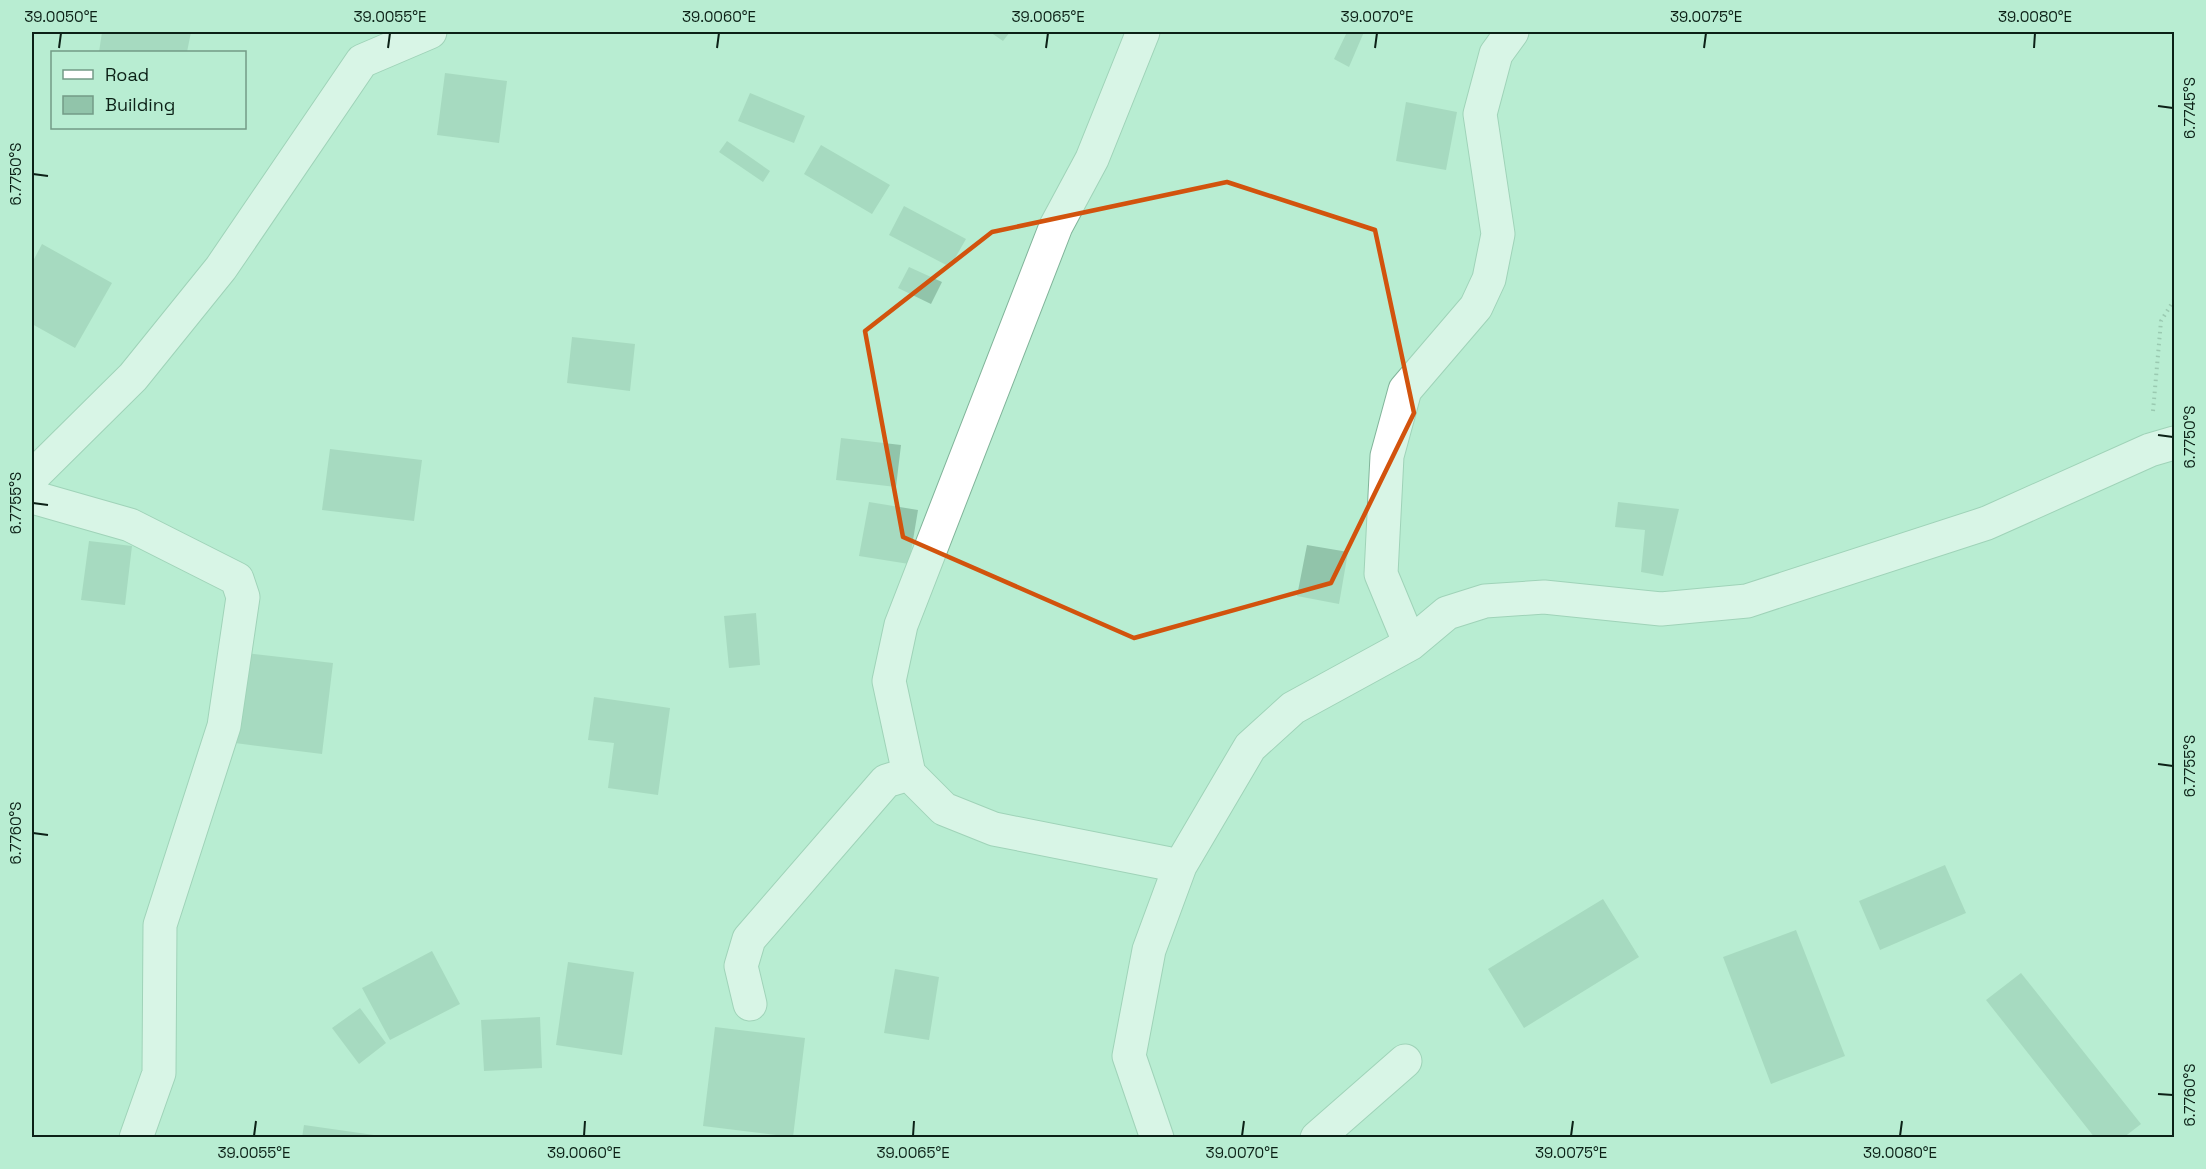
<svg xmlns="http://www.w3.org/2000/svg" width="2206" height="1169" font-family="'Space Grotesk',sans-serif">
	<rect width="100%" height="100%" fill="#b8edd2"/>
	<path fill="#91c4aa" d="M102 32H191L187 52H99Z
		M990 32H1010L1003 41Z
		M1347 32H1364L1349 67 1334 59Z
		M445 73 507 81 499 143 437 135Z
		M750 93 805 116 794 143 738 121Z
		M1406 102 1457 112 1446 170 1396 161Z
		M727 141 770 171 763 182 719 152Z
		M821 145 890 185 872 214 804 174Z
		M904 206 966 239 950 267 889 235Z
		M42 244 112 283 75 348 32 324V263Z
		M909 267 942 282 931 304 898 288Z
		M572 337 635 344 630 391 567 383Z
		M841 438 901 445 896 487 836 480Z
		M330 449 422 460 414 521 322 510Z
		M869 502 918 510 909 564 859 556Z
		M1618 502 1679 509 1663 576 1641 572 1645 530 1615 527Z
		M89 541 132 546 125 605 81 600Z
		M1307 545 1348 552 1339 604 1297 596Z
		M756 613 760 665 729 668 724 616Z
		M246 653 333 663 322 754 235 743Z
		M594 697 670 708 658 795 608 788 614 743 588 740Z
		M1945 865 1966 913 1880 950 1859 901Z
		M1603 899 1639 957 1524 1028 1488 969Z
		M1796 930 1845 1056 1771 1084 1723 957Z
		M432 951 460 1004 390 1040 362 988Z
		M568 962 634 972 622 1055 556 1045Z
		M895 969 939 977 929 1040 884 1033Z
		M2021 973 2141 1124 2123 1138H2095L1986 1000Z
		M360 1008 386 1043 359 1064 332 1028Z
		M540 1017 542 1068 484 1071 481 1020Z
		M715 1027 805 1038 793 1137 703 1126Z
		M304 1125 374 1135 373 1138H302Z"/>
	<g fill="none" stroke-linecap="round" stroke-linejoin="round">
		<g stroke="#81b49a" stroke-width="35">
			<path id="minor" d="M1143 32 1092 159 1056 226 901 625 889 681 909 774 944 809 994 829 1180 866
				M32 477 133 377 221 268 362 61 430 32
				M32 497 130 525 237 579 243 597 224 726 160 925 159 1073 136 1138
				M1410 644 1381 574 1387 456 1405 390 1476 307 1489 279 1498 234 1480 114 1496 54 1512 32
				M750 1004 741 966 749 939 886 781 909 774
				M1157 1138 1129 1056 1149 950 1180 866 1250 747 1293 708 1410 644 1447 613 1485 601 1544 597 1661 609 1747 601 1987 523 2150 450 2174 443
				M1317 1138 1405 1061"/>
		</g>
		<path stroke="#77a08b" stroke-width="4" stroke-dasharray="1.5 4.5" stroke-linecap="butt" d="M2153 411 2161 321 2174 300"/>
		<use href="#minor" stroke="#fff" stroke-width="33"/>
	</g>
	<path d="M0 0H2206V1169H0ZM1227 182 1375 230 1414 413 1331 583 1134 638 903 537 865 331 992 232Z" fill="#b8edd2" fill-opacity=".55" fill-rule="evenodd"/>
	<path fill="none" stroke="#d2530d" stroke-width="4.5" stroke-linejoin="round" d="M1227 182 1375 230 1414 413 1331 583 1134 638 903 537 865 331 992 232Z"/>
	<path fill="none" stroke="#0c2117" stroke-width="2" d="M59 48 61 33M388 48 390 33M717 48 719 33M1046 48 1048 33M1375 48 1377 33M1704 48 1706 33M2034 48 2035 33M2158 106 2173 108M33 174 48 176M2158 435 2173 437M33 503 48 505M2158 764 2173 766M33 833 48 835M2158 1094 2173 1095M254 1136 256 1121M584 1136 585 1121M913 1136 914 1121M1242 1136 1244 1121M1571 1136 1573 1121M1900 1136 1902 1121"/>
	<rect width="2206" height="1169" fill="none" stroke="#b8edd2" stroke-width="66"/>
	<rect x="51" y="51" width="195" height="78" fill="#b8edd2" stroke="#739b87" stroke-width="1.5"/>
	<rect x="63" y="70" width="30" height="9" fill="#ffffff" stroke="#739b87" stroke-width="1.5"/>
	<text x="105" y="81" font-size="18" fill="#0c2117">Road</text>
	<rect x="63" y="96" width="30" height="18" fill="#91c4aa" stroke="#739b87" stroke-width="1.5"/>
	<text x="105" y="111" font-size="18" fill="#0c2117">Building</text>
	<rect x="33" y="33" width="2140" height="1103" fill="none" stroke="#0c2117" stroke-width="2"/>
	<g font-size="15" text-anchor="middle" fill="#0c2117">
		<text x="61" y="22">39.0050°E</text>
		<text x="390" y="22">39.0055°E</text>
		<text x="719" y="22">39.0060°E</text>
		<text x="1048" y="22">39.0065°E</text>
		<text x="1377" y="22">39.0070°E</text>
		<text x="1706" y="22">39.0075°E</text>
		<text x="2035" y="22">39.0080°E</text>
		<text transform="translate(2190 108) rotate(-90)" y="5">6.7745°S</text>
		<text transform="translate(16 174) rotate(-90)" y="5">6.7750°S</text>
		<text transform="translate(2190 437) rotate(-90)" y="5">6.7750°S</text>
		<text transform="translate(16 503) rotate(-90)" y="5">6.7755°S</text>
		<text transform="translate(2190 766) rotate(-90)" y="5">6.7755°S</text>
		<text transform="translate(16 833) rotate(-90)" y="5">6.7760°S</text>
		<text transform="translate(2190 1095) rotate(-90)" y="5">6.7760°S</text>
		<text x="254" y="1158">39.0055°E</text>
		<text x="584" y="1158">39.0060°E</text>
		<text x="913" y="1158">39.0065°E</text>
		<text x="1242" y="1158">39.0070°E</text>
		<text x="1571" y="1158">39.0075°E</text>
		<text x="1900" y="1158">39.0080°E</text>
	</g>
</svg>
